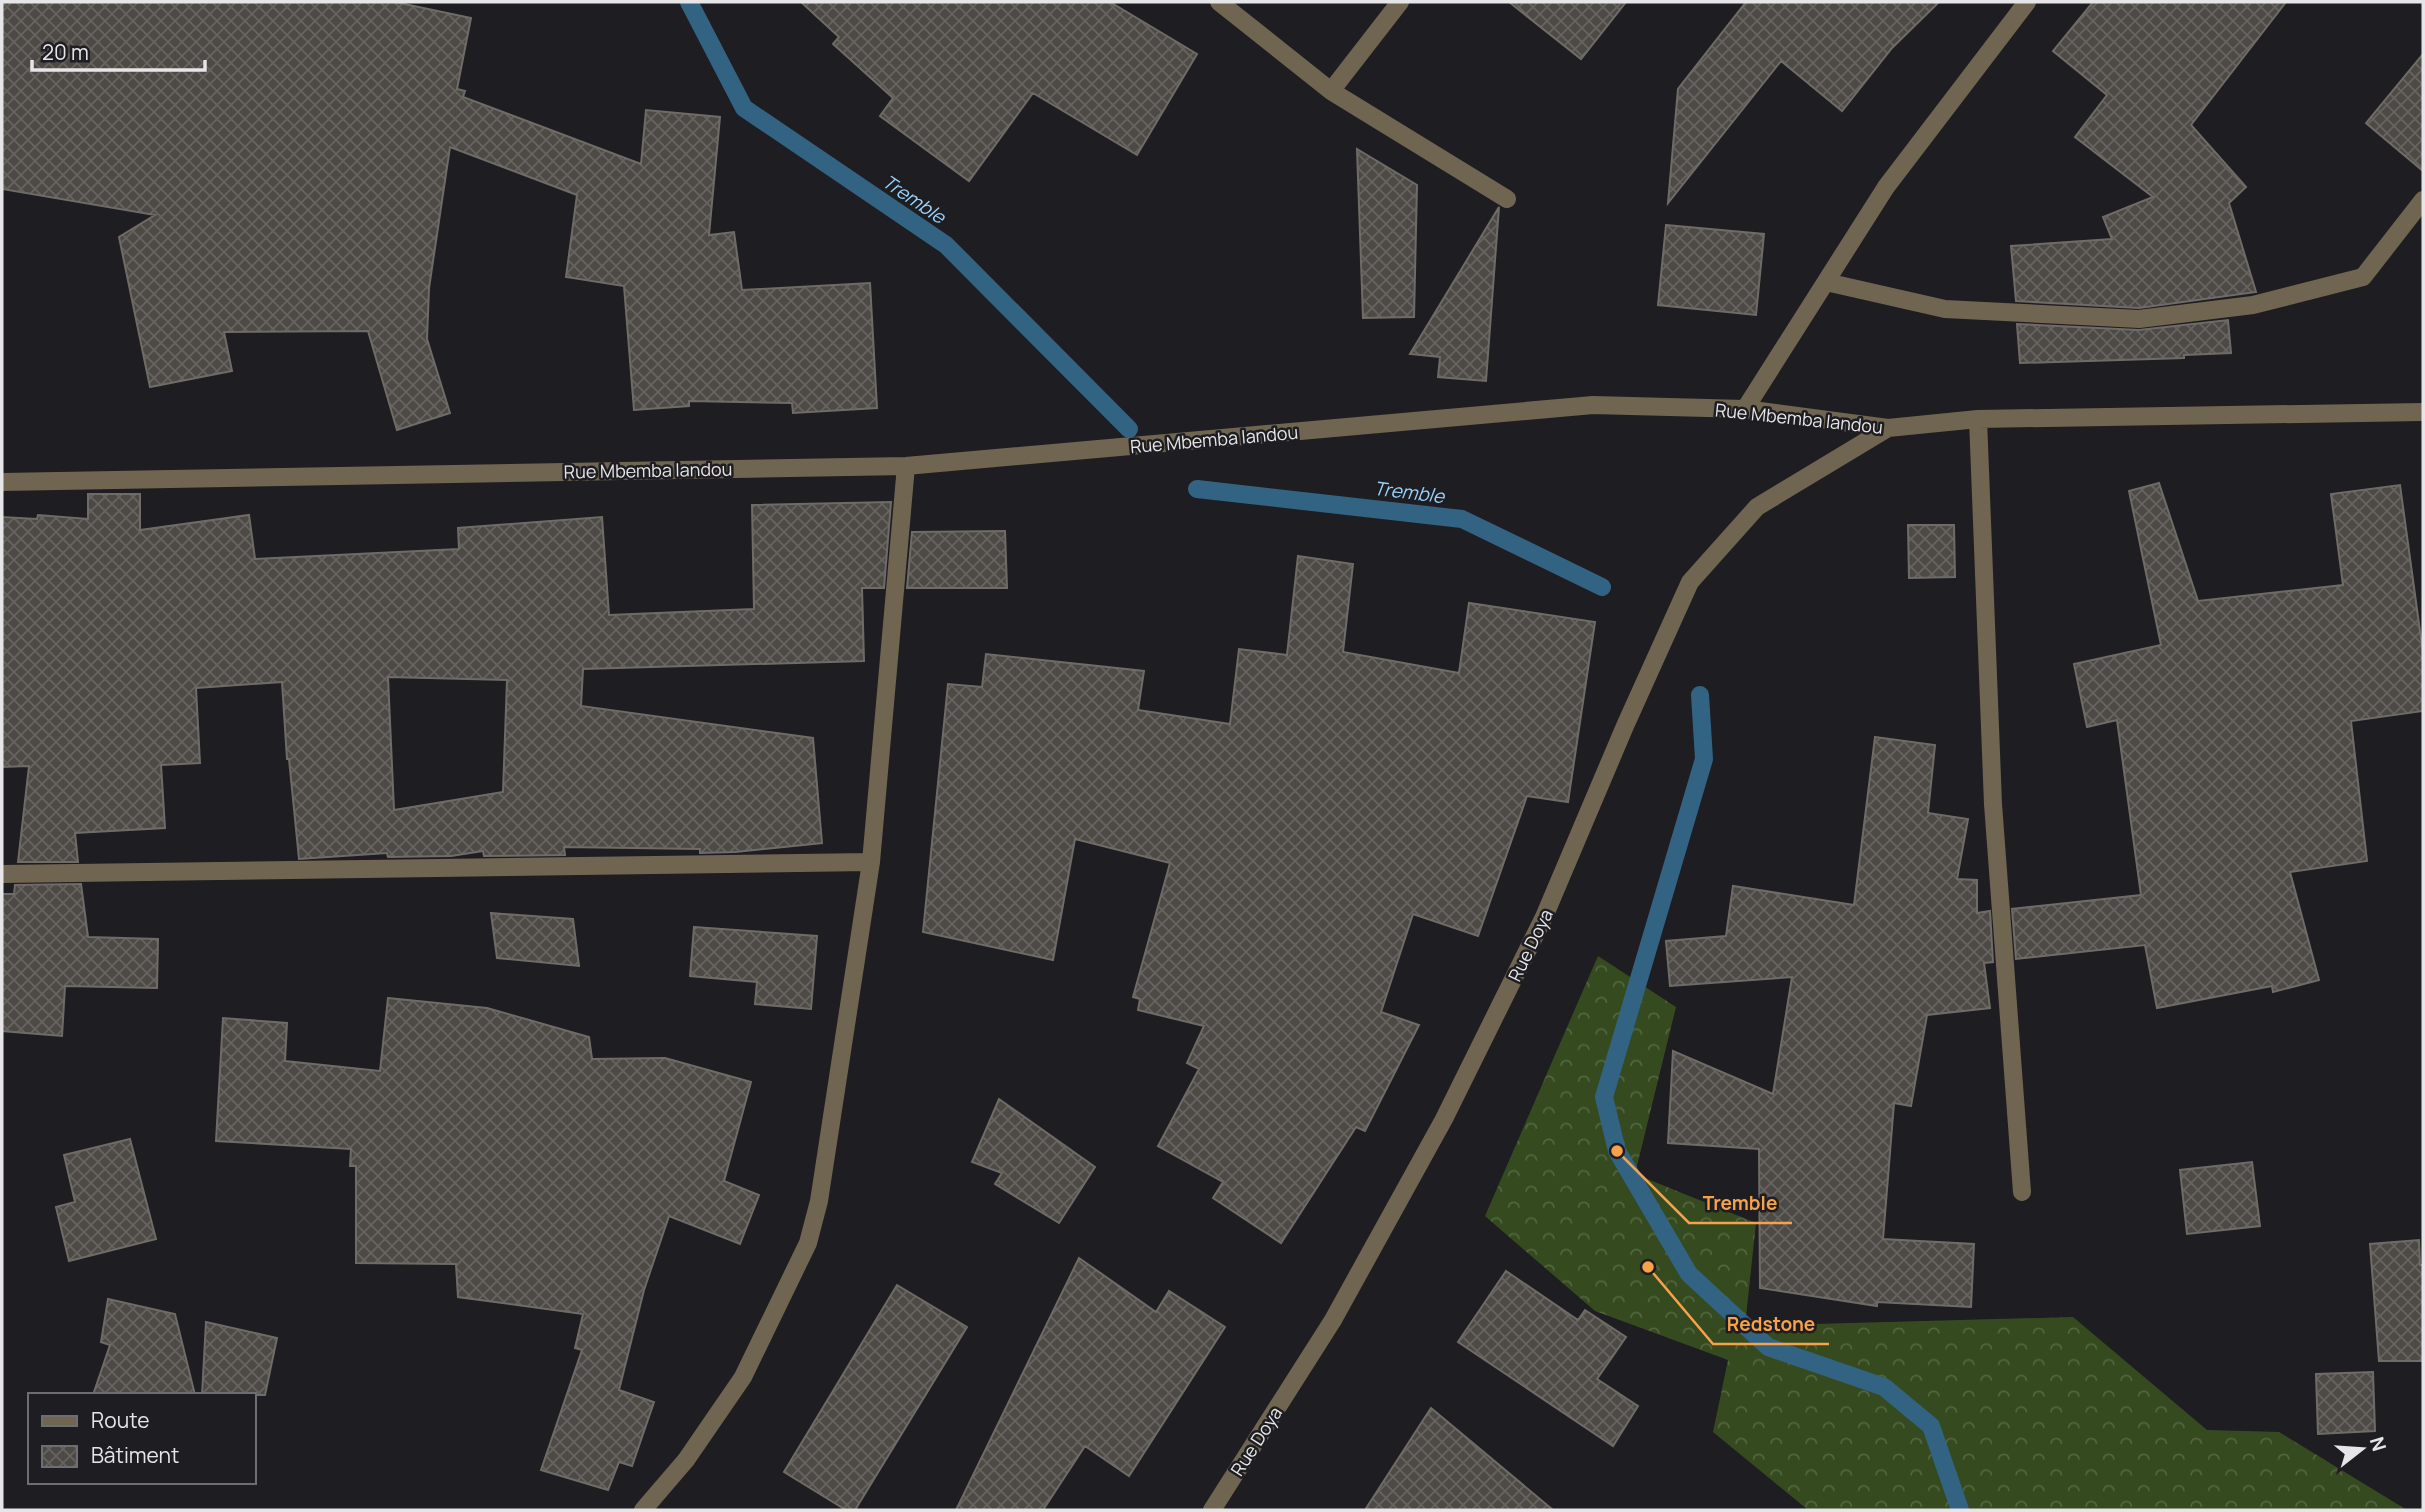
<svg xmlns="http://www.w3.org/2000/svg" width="2425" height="1512" font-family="Manrope,sans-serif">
	<defs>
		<pattern id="forest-crowns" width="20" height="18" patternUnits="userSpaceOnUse" patternTransform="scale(1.75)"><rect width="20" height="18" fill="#354b1f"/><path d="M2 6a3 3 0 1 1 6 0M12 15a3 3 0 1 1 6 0" fill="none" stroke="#526540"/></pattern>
		<pattern id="building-cross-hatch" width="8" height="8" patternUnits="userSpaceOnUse" patternTransform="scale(1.75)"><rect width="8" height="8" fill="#4d4945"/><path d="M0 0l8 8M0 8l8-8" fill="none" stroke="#676360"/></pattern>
	</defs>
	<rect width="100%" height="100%" fill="#1e1d21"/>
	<path fill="url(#forest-crowns)" d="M1598 956 1676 1007 1635 1174 1756 1223 1745 1326 2073 1317 2207 1430 2279 1432 2407 1510H1808L1713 1432 1728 1360 1595 1311 1485 1216Z"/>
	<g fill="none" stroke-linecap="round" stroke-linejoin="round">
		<path stroke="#336383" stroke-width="18" d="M689 2 744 108 946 245 1129 429
			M1197 489 1462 519 1602 587
			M1700 695 1704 759 1604 1097 1617 1151 1689 1274 1768 1347 1884 1387 1931 1426 1960 1510"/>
	</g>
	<path fill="url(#building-cross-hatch)" stroke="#6f6c67" stroke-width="2" fill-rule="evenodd" d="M2 2H395L471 18 457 89 465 91 463 97 641 164 646 110 720 117 709 235 734 232 742 290 870 283 877 408 793 413 792 403 689 401V406L634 410 624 286 566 277 577 195 450 147 429 288 427 339 450 413 397 430 368 331 224 332 232 371 150 387 119 237 155 215 2 189Z
		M801 2H1110L1197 54 1137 155 1033 93 969 181 880 116 893 98 833 44 839 37Z
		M1509 2H1626L1581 59Z
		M1746 2H1939L1892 48 1842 111 1781 61 1668 203 1678 89Z
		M2093 2H2286L2191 125 2246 187 2229 203 2256 292 2139 308 2016 301 2011 246 2112 239 2103 217 2153 197 2075 137 2107 95 2053 51Z
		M2423 54V171L2366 123Z
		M1357 149 1417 185 1414 317 1363 318Z
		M1499 207 1486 381 1438 377 1440 357 1410 354Z
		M1666 225 1764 234 1756 315 1658 305Z
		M2228 320 2231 353 2184 355V358L2020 363 2017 324 2139 330Z
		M2159 483 2198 601 2343 585 2331 494 2400 485 2423 653V711L2351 721 2367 861 2290 872 2319 980 2273 992 2272 986 2157 1008 2145 945 2016 959 2012 909 2141 895 2117 720 2087 727 2074 664 2161 645 2129 491Z
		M88 494H140V530L249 515 255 559 459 549 458 528 602 517 609 615 754 609 752 505 891 502 884 588H862L864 661 583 669 581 706 813 738 822 843 735 852 700 853V849L564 847 565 855 484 856 483 851 451 856 388 857 387 853 299 859 289 759H287L282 682 196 688 200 763 161 765 165 828 75 833 78 862H18L29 766 2 767V517L37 519 38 515 88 519ZM388 677 507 680 503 792 394 810Z
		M1908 525H1954L1955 577 1909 578Z
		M1005 531 1007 588H907L912 532Z
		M1298 556 1353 564 1343 652 1459 673 1469 603 1595 622 1568 802 1527 796 1478 936 1413 914 1381 1012 1419 1025 1365 1131 1356 1127 1281 1243 1213 1198 1223 1182 1158 1146 1199 1069 1187 1063 1204 1026 1138 1010 1140 999 1133 997 1170 863 1075 839 1053 960 923 932 948 684 982 687 986 654 1144 671 1138 710 1230 724 1239 649 1287 655Z
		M1875 737 1935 745 1928 813 1968 819 1957 879 1977 880V913L1990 911 1993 962 1984 963 1990 1008 1927 1015 1911 1106 1894 1103 1883 1239 1974 1244 1971 1307 1877 1302V1306L1760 1288 1759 1149 1668 1143 1673 1051 1773 1094 1792 977 1670 986 1666 941 1726 936 1733 886 1854 905Z
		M81 884 88 937 158 939 157 988 65 986 62 1036 2 1031V894H14L15 885Z
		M491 913 573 919 579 966 497 958Z
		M694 927 817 936 811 1009 755 1004 757 982 690 976Z
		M388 998 487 1008 589 1037 592 1059 665 1058 751 1082 724 1181 759 1195 740 1244 669 1216 644 1290 619 1390 654 1402 632 1466 619 1462 608 1490 541 1470 582 1350 575 1348 583 1314 458 1297 456 1264 356 1263V1166H350L351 1149 216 1141 223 1018 287 1023 285 1061 380 1071Z
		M999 1099 1095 1167 1059 1223 995 1184 1002 1173 972 1162Z
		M130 1139 156 1239 69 1261 56 1207 75 1202 64 1155Z
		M2252 1162 2260 1226 2187 1234 2180 1170Z
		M2419 1240 2420 1265H2423V1361H2379L2370 1244Z
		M1079 1258 1156 1312 1169 1291 1225 1327 1129 1476 1085 1446 1043 1510H956Z
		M1506 1271 1578 1320 1585 1310 1626 1337 1597 1379 1638 1406 1613 1446 1458 1342Z
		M897 1285 967 1327 855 1510H846L784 1472Z
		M108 1299 175 1314 195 1395H93L110 1345 101 1342Z
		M206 1322 277 1338 265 1395H202Z
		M2373 1372 2375 1431 2318 1434 2316 1374Z
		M1431 1408 1553 1510H1365Z"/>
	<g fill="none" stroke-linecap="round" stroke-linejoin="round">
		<path stroke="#706551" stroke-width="18" d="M1219 2 1331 91 1507 199
			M1331 91 1400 2
			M1826 282 1945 309 2139 319 2253 305 2363 277 2423 200
			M1745 409 1886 187 2027 2
			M1978 419 1993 804 2022 1192
			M2 482 906 466 1593 405 1745 409 1888 428 1978 419 2423 412
			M2 874 871 862
			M643 1510 686 1460 743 1377 808 1243 819 1201 871 862 906 466
			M1212 1510 1333 1320 1444 1119 1544 917 1625 726 1690 582 1757 507 1888 428"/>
	</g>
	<g text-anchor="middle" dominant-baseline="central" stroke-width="5" stroke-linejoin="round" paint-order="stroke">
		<g font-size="18" fill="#e6e6e9" stroke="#1e1d21">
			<text transform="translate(1799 418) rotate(6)">Rue Mbemba landou</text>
			<text transform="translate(1214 439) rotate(-5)">Rue Mbemba landou</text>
			<text transform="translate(648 470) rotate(-1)">Rue Mbemba landou</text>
			<text transform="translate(1530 945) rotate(-64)">Rue Doya</text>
			<text transform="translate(1256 1441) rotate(-57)">Rue Doya</text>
		</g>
		<g font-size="19" font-style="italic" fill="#99d2fc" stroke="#1e1d21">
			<text transform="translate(914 199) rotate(34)">Tremble</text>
			<text transform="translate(1409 492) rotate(7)">Tremble</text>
		</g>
	</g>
	<path fill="none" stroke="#f7a149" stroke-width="2.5" d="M1617 1151L1689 1223H1792M1648 1267L1713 1344H1829"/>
	<g fill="#f7a149" stroke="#1e1d21" stroke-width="2.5">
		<circle cx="1617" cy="1151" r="7"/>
		<circle cx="1648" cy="1267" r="7"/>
	</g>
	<g font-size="19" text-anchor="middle" font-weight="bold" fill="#f7a149" stroke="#1e1d21" stroke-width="5" stroke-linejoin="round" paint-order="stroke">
		<text x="1740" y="1210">Tremble</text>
		<text x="1771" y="1331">Redstone</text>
	</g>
	<rect width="2425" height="1512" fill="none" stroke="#e6e6e9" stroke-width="7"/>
	<rect x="28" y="1393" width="228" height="91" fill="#1e1d21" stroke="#6e6d71" stroke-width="2"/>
	<rect x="42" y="1416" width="35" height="10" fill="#706551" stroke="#6e6d71" stroke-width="2"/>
	<text x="91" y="1428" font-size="21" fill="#e6e6e9">Route</text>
	<rect x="42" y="1446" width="35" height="21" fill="url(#building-cross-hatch)" stroke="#6e6d71" stroke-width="2"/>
	<text x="91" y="1463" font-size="21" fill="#e6e6e9">Bâtiment</text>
	<g transform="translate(2362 1449) rotate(73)" stroke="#1e1d21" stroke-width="5" paint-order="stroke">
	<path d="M0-5L12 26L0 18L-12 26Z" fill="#e6e6e9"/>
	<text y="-10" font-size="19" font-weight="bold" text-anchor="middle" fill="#e6e6e9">N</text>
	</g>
	<path d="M32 60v10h173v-10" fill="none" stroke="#e6e6e9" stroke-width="3.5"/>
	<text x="42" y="60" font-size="21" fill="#e6e6e9" stroke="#1e1d21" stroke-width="5" paint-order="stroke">20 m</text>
</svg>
